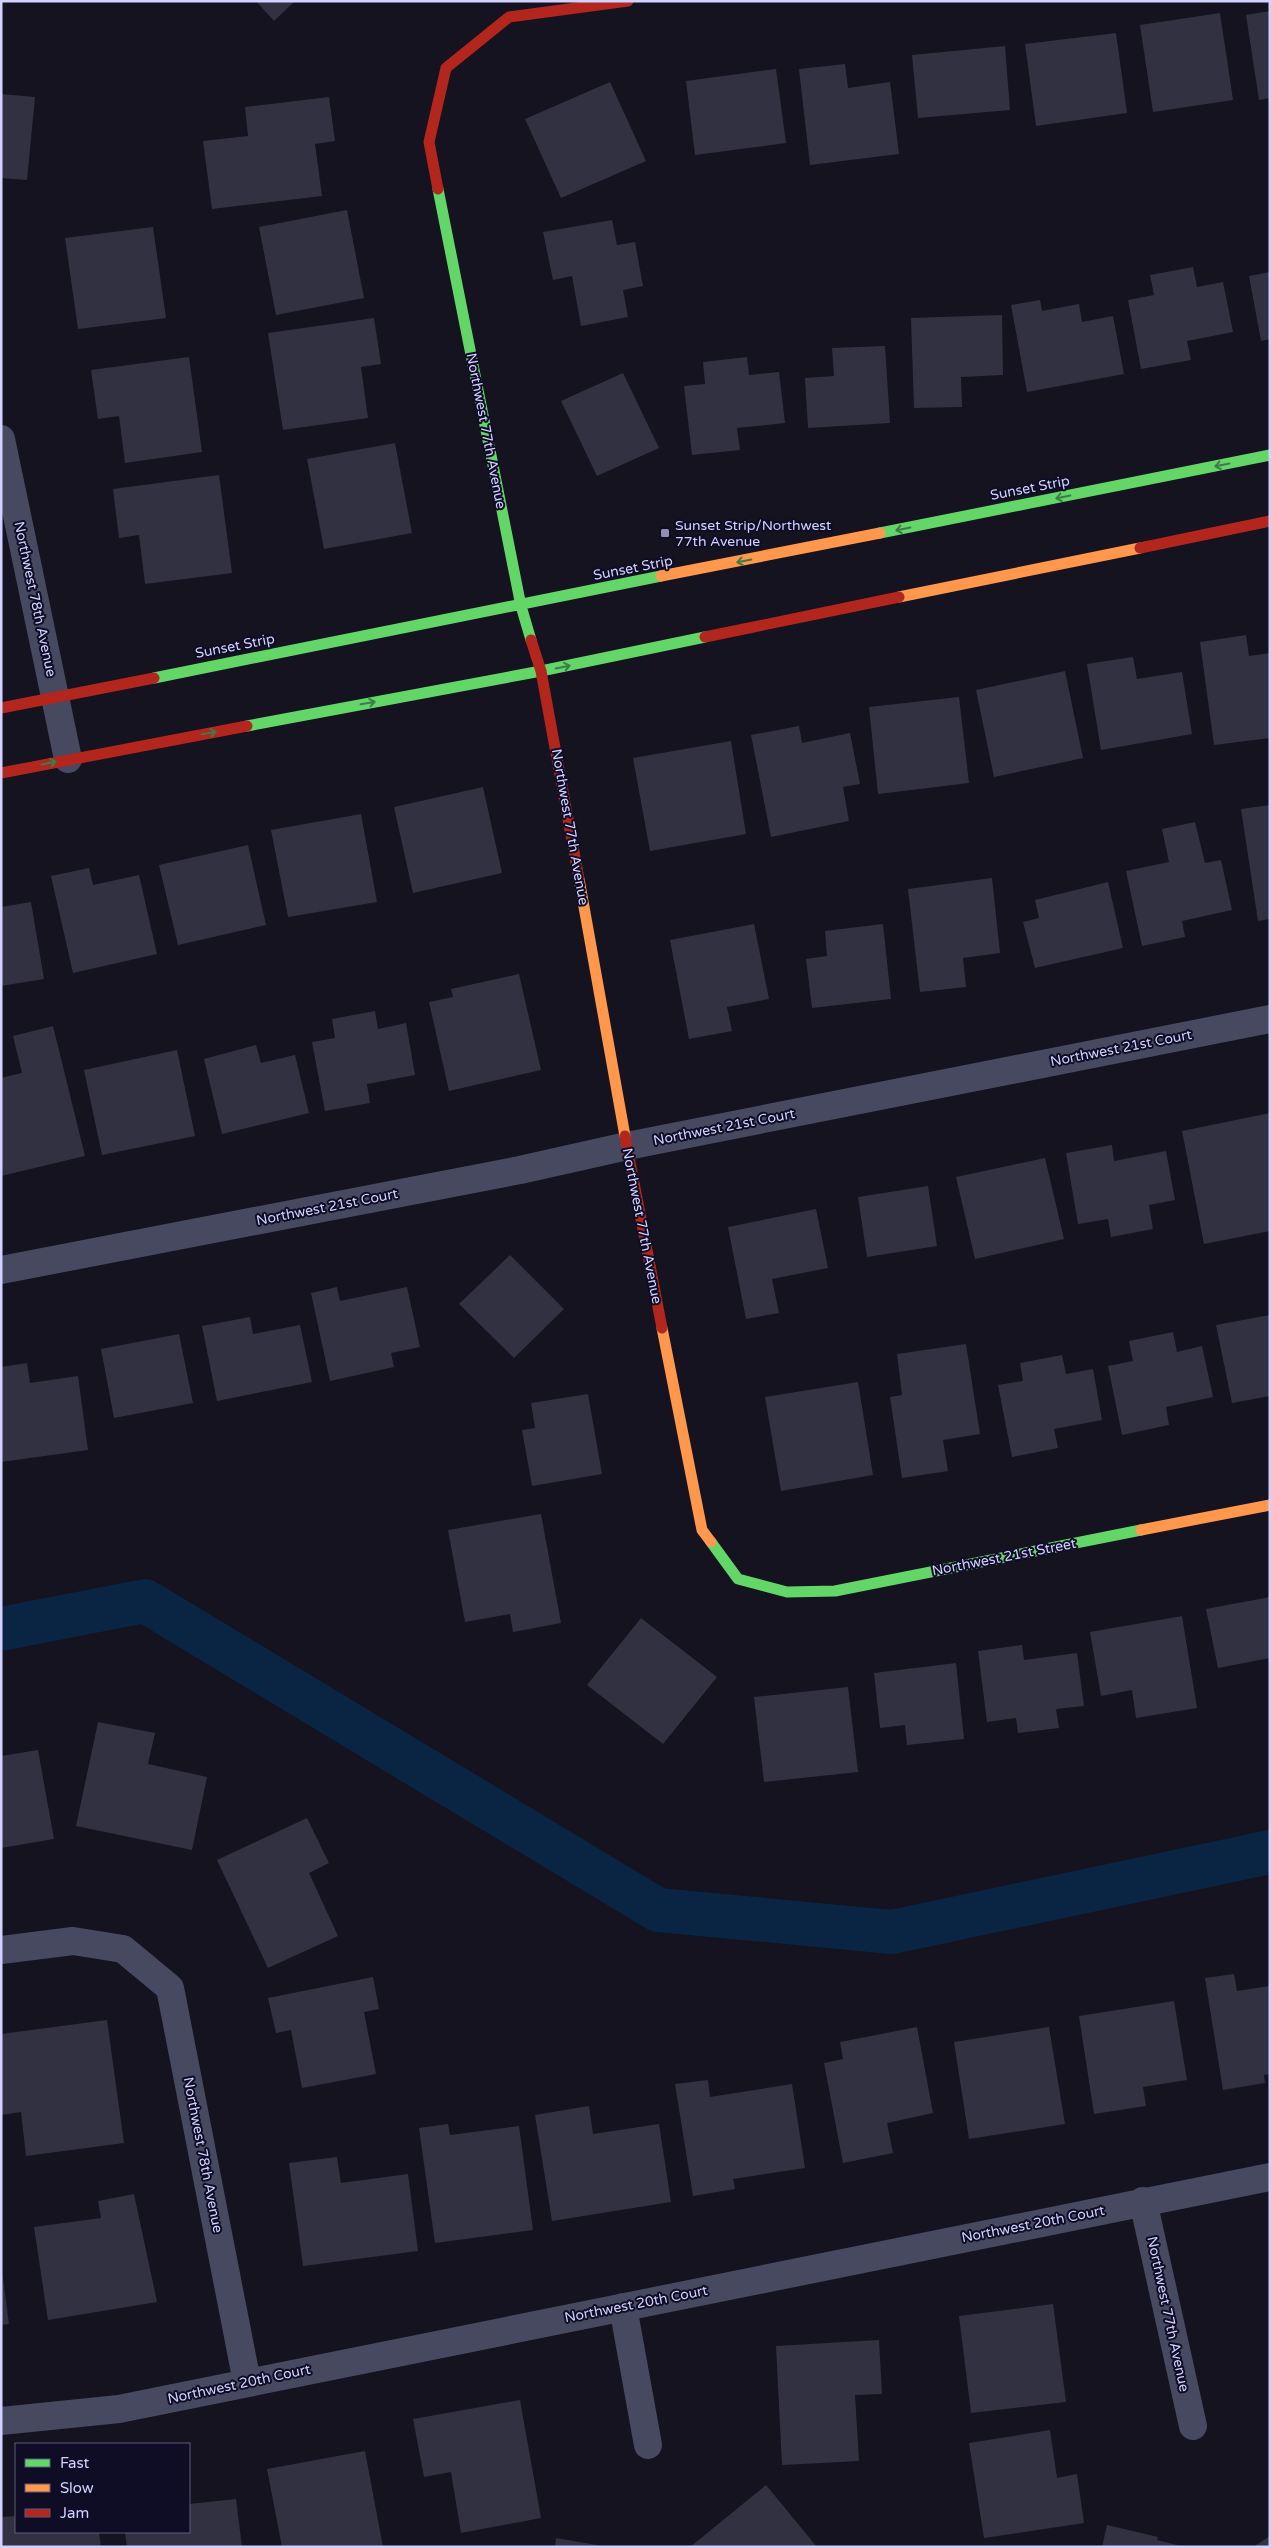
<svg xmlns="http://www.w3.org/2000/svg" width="1271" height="2548" font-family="'Varela Round',sans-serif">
	<rect width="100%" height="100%" fill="#14131f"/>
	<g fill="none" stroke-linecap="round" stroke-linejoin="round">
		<path stroke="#0a2544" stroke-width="44" d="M1 1629 145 1601 658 1910 892 1932 1270 1852"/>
	</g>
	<path fill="#323142" d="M256 1H295L274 21Z
		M1270 11V98L1259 100 1246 15Z
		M1220 13 1233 100 1153 112 1140 25Z
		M1116 33 1127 113 1036 126 1025 44Z
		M1005 46 1010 110 918 118 912 55Z
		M845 64 848 88 890 82 899 154 810 165 799 69Z
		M776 69 786 143 695 155 686 81Z
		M610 82 646 161 561 198 525 119Z
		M1 94 35 97 27 180 1 178Z
		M329 97 335 141 315 144 322 196 212 209 203 141 248 136 245 107Z
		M347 210 364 298 276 315 259 227Z
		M612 220 617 245 635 242 643 286 623 290 628 317 581 326 572 276 553 280 543 232Z
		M153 227 166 318 78 329 65 238Z
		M1193 267 1197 287 1223 282 1233 332 1187 341 1191 360 1141 369 1128 300 1154 295 1150 275Z
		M1270 272V339L1261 341 1249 276Z
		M1040 300 1042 311 1079 304 1082 322 1113 316 1124 374 1027 392 1011 305Z
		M1002 315 1003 375 961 377 962 407 914 408 911 318Z
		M374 318 381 364 361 367 368 418 283 430 268 333Z
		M885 346 890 423 808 428 805 378 834 376 832 348Z
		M189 357 202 452 125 463 119 416 98 419 91 370Z
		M747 357 749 375 779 372 785 423 737 428 740 450 692 455 684 386 705 384 703 362Z
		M623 373 659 448 597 476 561 401Z
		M395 443 412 533 324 549 307 459Z
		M219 475 232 573 145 584 139 535 119 538 113 489Z
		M1246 635 1249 656 1270 653V738L1214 745 1200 642Z
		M1133 657 1137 679 1182 672 1192 734 1101 750 1087 664Z
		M1065 671 1083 758 994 777 976 690Z
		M959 697 969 783 878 794 869 707Z
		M799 726 802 743 850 733 860 784 843 787 849 821 771 837 751 735Z
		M731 741 746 834 650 851 633 758Z
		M483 787 502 873 413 893 394 807Z
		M1270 805V919L1258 921 1241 809Z
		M361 814 377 902 288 917 271 830Z
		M1195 822 1205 863 1221 860 1232 910 1182 921 1185 937 1142 946 1126 871 1169 862 1162 829Z
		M248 845 266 925 178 945 159 865Z
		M89 868 93 885 139 875 157 954 73 973 51 876Z
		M992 878 1000 953 963 958 966 987 920 992 908 889Z
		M1108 882 1123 948 1035 968 1023 922 1039 918 1035 900Z
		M31 902 44 979 1 986V907Z
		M754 924 769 999 727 1007 732 1031 689 1039 670 940Z
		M883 924 891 999 812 1008 806 959 827 956 825 931Z
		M519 974 541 1070 449 1091 429 1002 453 997 451 989Z
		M375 1011 378 1029 406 1023 415 1075 367 1084 370 1103 325 1111 312 1042 335 1038 332 1019Z
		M53 1026 85 1156 1 1176V1078L22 1073 13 1036Z
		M256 1045 261 1063 295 1055 309 1113 222 1134 204 1059Z
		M177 1050 195 1136 102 1155 84 1070Z
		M1270 1113V1231L1204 1244 1182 1131Z
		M1112 1145 1114 1161 1166 1151 1175 1200 1149 1205 1153 1229 1111 1237 1108 1219 1078 1224 1066 1153Z
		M1045 1158 1064 1239 975 1259 956 1177Z
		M928 1186 937 1246 867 1257 858 1197Z
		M816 1209 828 1268 772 1279 779 1313 746 1319 728 1227Z
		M510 1255 564 1309 514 1358 459 1304Z
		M337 1287 340 1301 407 1287 420 1347 391 1353 394 1367 330 1381 311 1293Z
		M1270 1315V1396L1232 1403 1216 1325Z
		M250 1317 253 1334 300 1325 312 1382 217 1401 202 1326Z
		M1173 1332 1177 1352 1202 1346 1213 1397 1166 1407 1169 1425 1122 1435 1108 1366 1133 1361 1129 1341Z
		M179 1334 193 1403 114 1418 101 1349Z
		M966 1344 980 1434 943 1440 948 1471 902 1478 890 1397 902 1395 897 1354Z
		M1062 1355 1066 1374 1093 1369 1102 1420 1054 1429 1058 1448 1012 1457 998 1385 1023 1381 1020 1363Z
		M27 1363 30 1383 78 1376 88 1450 1 1462V1367Z
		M858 1382 873 1475 781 1491 765 1397Z
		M588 1394 602 1474 532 1486 522 1430 535 1428 531 1403Z
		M541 1514 561 1623 513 1632 510 1614 465 1622 448 1530Z
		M1270 1597V1658L1218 1668 1206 1609Z
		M1182 1616 1197 1708 1136 1718 1132 1690 1101 1696 1090 1632Z
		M641 1618 717 1677 663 1744 587 1685Z
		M1022 1645 1024 1660 1077 1653 1084 1706 1056 1709 1059 1728 1018 1733 1016 1718 987 1722 978 1651Z
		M956 1663 964 1739 907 1745 905 1725 880 1728 874 1673Z
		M848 1687 858 1772 764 1782 754 1697Z
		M98 1722 155 1733 148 1764 207 1777 192 1850 76 1826Z
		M38 1750 54 1839 1 1848V1756Z
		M307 1818 329 1863 309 1873 338 1936 268 1968 217 1860Z
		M1234 1974 1237 1991 1270 1986V2074L1264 2075 1265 2083 1223 2090 1205 1978Z
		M373 1977 379 2009 364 2012 376 2074 302 2088 291 2030 276 2033 268 1998Z
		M1174 2001 1187 2080 1143 2087 1146 2106 1094 2114 1079 2016Z
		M107 2020 124 2143 26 2156 21 2112 1 2115V2034Z
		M917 2027 933 2113 887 2123 893 2153 843 2163 824 2063 843 2059 840 2042Z
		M1049 2027 1065 2124 969 2139 954 2042Z
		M708 2080 710 2097 792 2084 805 2168 733 2179 735 2189 693 2196 675 2084Z
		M589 2106 593 2134 659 2124 671 2202 552 2221 535 2115Z
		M448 2124 450 2135 519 2126 533 2230 435 2243 419 2128Z
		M337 2157 341 2183 408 2174 418 2251 303 2266 289 2163Z
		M134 2194 157 2302 48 2320 34 2227 101 2218 98 2201Z
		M1 2264 9 2324 1 2325Z
		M1053 2304 1066 2402 971 2413 959 2316Z
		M879 2340 882 2394 855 2395 859 2461 782 2465 776 2346Z
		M520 2400 541 2518 461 2533 451 2472 424 2477 413 2419Z
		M1050 2430 1057 2478 1077 2474 1084 2523 984 2538 969 2443Z
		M365 2451 383 2547H282L267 2469Z
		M766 2485 817 2547H690Z
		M236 2499 242 2547H127L125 2532H189V2504Z
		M16 2516V2532H99L101 2547H1V2517Z
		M1107 2525 1158 2537 1157 2540 1185 2547H1102Z
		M1270 2536V2547H1253Z
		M556 2538 602 2546V2547H555Z"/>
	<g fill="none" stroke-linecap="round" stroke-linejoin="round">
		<path stroke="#474960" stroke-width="28" d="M1 439 68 759
			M1 1270 520 1170 627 1146 1270 1019
			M1 1950 73 1941 123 1949 170 1988 247 2382
			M1143 2201 1193 2426
			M623 2307 648 2445
			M1 2421 119 2409 1270 2177"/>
		<path stroke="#63d668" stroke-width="11" d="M438 189 521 606 531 640
			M880 533 1270 455
			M154 678 661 576
			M247 726 541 671 705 637
			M711 1542 738 1579 787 1592 835 1591 1141 1530"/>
		<path stroke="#ff974d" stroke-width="11" d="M661 576 880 533
			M899 597 1140 548
			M579 879 625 1136
			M662 1328 702 1530 711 1542
			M1141 1530 1270 1505"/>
		<path stroke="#b3261e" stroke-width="11" d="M438 189 429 142 446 68 509 17 628 1
			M1140 548 1270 521
			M705 637 899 597
			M531 640 541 671 579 879
			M1 708 154 678
			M1 773 247 726
			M625 1136 662 1328"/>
	</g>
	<defs><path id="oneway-shaft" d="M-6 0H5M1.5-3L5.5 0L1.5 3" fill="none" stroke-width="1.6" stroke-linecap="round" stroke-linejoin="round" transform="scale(1.25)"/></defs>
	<g stroke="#3d7c4a">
		<use href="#oneway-shaft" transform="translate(1222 465) rotate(169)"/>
		<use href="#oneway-shaft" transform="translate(1063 497) rotate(169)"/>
		<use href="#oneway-shaft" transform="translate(903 529) rotate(169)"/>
		<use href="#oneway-shaft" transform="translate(744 561) rotate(169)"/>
		<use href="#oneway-shaft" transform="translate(563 667) rotate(-12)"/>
		<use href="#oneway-shaft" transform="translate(368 703) rotate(-10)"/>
		<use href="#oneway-shaft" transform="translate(209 733) rotate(-10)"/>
		<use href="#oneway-shaft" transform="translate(49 763) rotate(-12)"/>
	</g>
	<rect fill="#908eb1" stroke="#0f0d25" stroke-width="2" x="660" y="528" width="10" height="10" rx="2.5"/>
	<g text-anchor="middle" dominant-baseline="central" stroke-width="4" stroke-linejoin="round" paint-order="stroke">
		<g font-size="14" fill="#d2d1ff" stroke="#0f0d25">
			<text transform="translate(486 431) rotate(79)">Northwest 77th Avenue</text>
			<text transform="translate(1030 488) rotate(-11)">Sunset Strip</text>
			<text transform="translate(633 568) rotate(-11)">Sunset Strip</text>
			<text transform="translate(35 599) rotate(78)">Northwest 78th Avenue</text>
			<text transform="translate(235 646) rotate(-11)">Sunset Strip</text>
			<text transform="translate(570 827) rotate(80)">Northwest 77th Avenue</text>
			<text transform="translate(1121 1048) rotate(-11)">Northwest 21st Court</text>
			<text transform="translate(724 1127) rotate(-11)">Northwest 21st Court</text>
			<text transform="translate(327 1207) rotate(-11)">Northwest 21st Court</text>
			<text transform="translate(642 1226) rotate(79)">Northwest 77th Avenue</text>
			<text transform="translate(1004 1557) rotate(-11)">Northwest 21st Street</text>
			<text transform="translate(203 2155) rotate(79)">Northwest 78th Avenue</text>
			<text transform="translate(1033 2224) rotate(-11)">Northwest 20th Court</text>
			<text transform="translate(636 2304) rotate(-11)">Northwest 20th Court</text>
			<text transform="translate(1168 2314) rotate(78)">Northwest 77th Avenue</text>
			<text transform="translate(239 2384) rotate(-12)">Northwest 20th Court</text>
		</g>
		<g font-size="14" fill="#d2d1ff" stroke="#0f0d25" text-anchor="start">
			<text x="675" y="525">Sunset Strip/Northwest<tspan x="675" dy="16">77th Avenue</tspan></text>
		</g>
	</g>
	<rect width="1271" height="2548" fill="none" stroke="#d2d1ff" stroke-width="5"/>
	<rect x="15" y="2443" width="175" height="90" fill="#0f0d25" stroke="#5d5b7c"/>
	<rect x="25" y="2459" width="25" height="8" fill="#63d668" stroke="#5d5b7c"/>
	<text x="60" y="2468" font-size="15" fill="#d2d1ff">Fast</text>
	<rect x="25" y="2484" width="25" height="8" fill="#ff974d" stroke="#5d5b7c"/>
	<text x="60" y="2493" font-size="15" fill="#d2d1ff">Slow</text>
	<rect x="25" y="2509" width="25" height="8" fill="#b3261e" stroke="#5d5b7c"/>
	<text x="60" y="2518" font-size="15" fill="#d2d1ff">Jam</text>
</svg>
